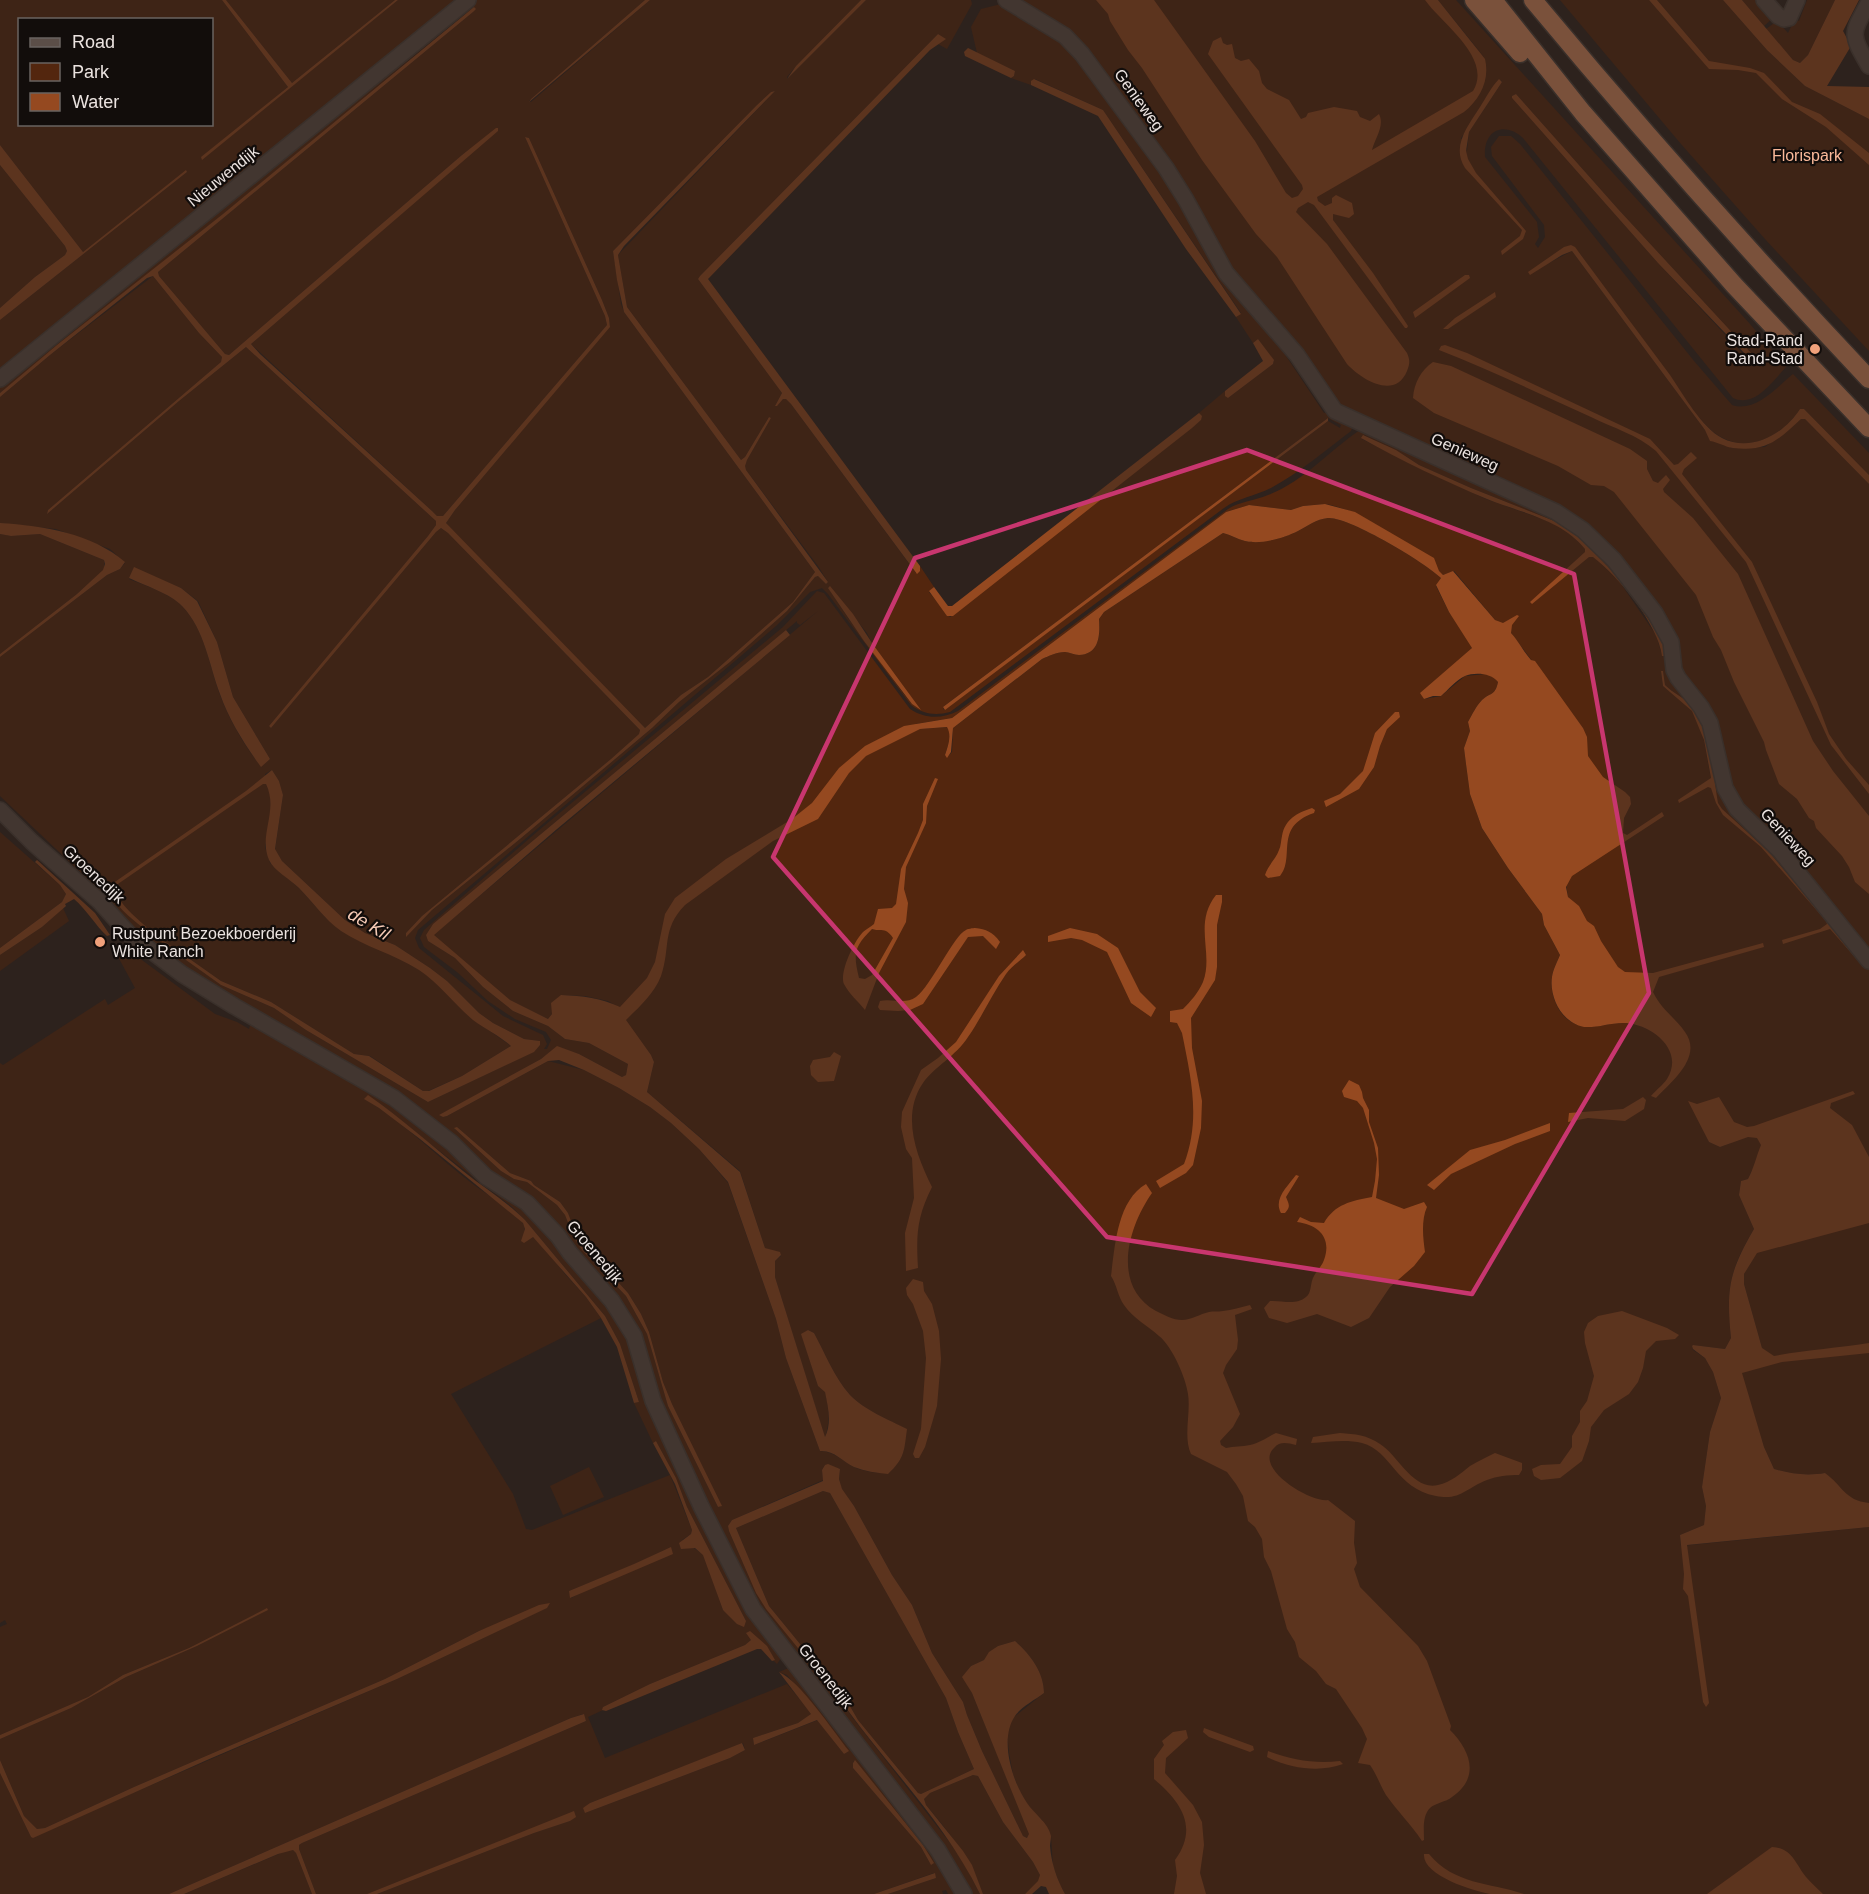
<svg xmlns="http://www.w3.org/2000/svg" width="1869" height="1894" font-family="Helvetica,sans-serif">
	<rect width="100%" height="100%" fill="#2e221d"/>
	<path fill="#53260e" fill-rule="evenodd" d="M0 0H222L288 87 201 159 398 0H462L0 376V320L187 172 186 171 83 252 0 145ZM20 20H212V124H20Z
		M226 0H395L292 83Z
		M471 0H645L531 99 529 101 531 102 650 0H861L796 66 787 77V79L866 0H971L972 4 947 49 938 44 945 39 938 34 700 276 698 279 782 393 775 406 783 399H786L791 404 916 573 920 566 934 587 929 592 950 617 1201 420 1199 413 1225 391 1228 398 1273 364 1274 361 1258 339 1253 343 1236 317 1241 313 1103 110 1035 79 1031 85 1011 78 1014 76 1015 71 977 53 971 27 981 9 1001 4 1072 48 1176 189 1219 266 1237 293 1296 358 1322 396 1319 400 1283 350H1282L1324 413 1329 411 1353 426 1351 431C1325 451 1300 472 1271 488 1255 496 1238 498 1224 508L950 712C935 716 923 714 911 705L828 594 822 588 810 592 776 626 418 930 415 938 419 948 503 1016 543 1035 547 1044 544 1049H547L551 1040 546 1032 515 1019 488 1001 457 972 424 947 420 938 424 930 538 831 783 627 817 591 824 593 910 709C925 719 942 719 958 711L1228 509C1241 501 1254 501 1268 495 1303 482 1329 451 1360 430L1556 516C1591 540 1659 604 1668 646 1670 655 1668 665 1668 674L1692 699 1704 718 1710 732 1726 798 1731 809 1777 853 1804 884 1869 966V1504C1848 1500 1839 1488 1825 1473 1807 1476 1791 1474 1774 1469L1764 1447 1741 1373 1762 1348 1744 1284V1274L1761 1227 1748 1194 1752 1170 1748 1179 1741 1181 1739 1195 1754 1229C1729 1271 1726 1289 1731 1338L1725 1349 1693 1345 1692 1346 1693 1350 1705 1358 1713 1372 1721 1398 1710 1432 1702 1487 1706 1506 1704 1525 1680 1535 1681 1546 1869 1527V1894H1065L1060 1885 1053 1866 1051 1836 1042 1820 1028 1806 1020 1792 1013 1774 1009 1753 1007 1731 1014 1717 1044 1693C1044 1672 1030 1654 1015 1641L998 1646 990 1652 984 1660 971 1666 963 1677 972 1693 1030 1834 1028 1838 1023 1836 982 1751 967 1715 963 1702 932 1653 912 1605 892 1575 854 1506 842 1490 839 1479 840 1469 825 1465 822 1470 823 1480 732 1520 728 1526 729 1531 756 1593 766 1609 821 1675 823 1672 769 1606 736 1528 823 1491 830 1493 946 1698 958 1732 974 1769 921 1794 918 1793 858 1720 840 1689 837 1688 835 1691 852 1717 961 1857 980 1894H965L932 1835 758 1608 743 1582 658 1404 642 1345 634 1326 613 1292 575 1250 538 1204 487 1168 428 1118 346 1065 237 1003 201 980 143 937 93 884 0 796V657L107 575 120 569 125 563 110 549 56 529 0 523V397L50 355 153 276 199 333 222 357 221 362 48 510 47 514 179 401 246 347 436 521V525L428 536 269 726 271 728 276 722 436 532 441 528 448 533 640 730 639 734 611 759 422 916 406 933V936L432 910 520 839 652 728 679 702 730 662 787 611 815 577 818 576 826 584 828 582 818 566 746 470 744 466 747 460 771 418 769 417 745 457 741 460 627 307 618 255 775 91 771 92 757 105 616 248 613 251 621 304 624 312 815 572 793 602 708 677 681 695 645 728 451 530 446 523 455 510 610 326 609 318 602 300 529 138 525 137 605 316 607 325 443 516H437L432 511 251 344 497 131 498 128 462 155 229 355 225 354 159 276 158 272 164 267 473 12 475 7 462 16C371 91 281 168 189 242 126 293 61 341 0 393V383ZM1328 418 1341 425 1340 428 1328 421 944 710 943 707ZM1364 435 1396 450 1419 465 1471 488 1562 524 1579 537 1619 578 1659 634 1664 646V655H1662L1656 635 1619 581 1571 535 1553 523 1486 499 1415 466 1362 439ZM1325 504C1371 512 1407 548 1443 575L1454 571 1495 620 1511 633 1583 728V763L1606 812 1562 855 1568 897 1624 976 1650 978 1656 1011 1684 1041 1687 1062 1656 1098 1652 1095C1657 1090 1664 1085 1668 1078 1685 1050 1652 1025 1626 1023 1612 1022 1597 1028 1584 1026 1561 1024 1549 997 1552 977 1553 970 1557 962 1560 955L1544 925 1542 914 1508 868 1482 828 1470 794 1466 764 1464 748 1470 731 1468 722C1472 715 1476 706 1482 700 1491 692 1495 696 1498 682L1494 677 1486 674 1465 676 1441 696 1424 699 1421 693 1470 651 1472 648V643L1449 612 1436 586 1441 578C1426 563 1348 516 1328 518 1316 519 1308 526 1298 531 1284 538 1260 545 1245 541 1237 539 1231 535 1223 533L1104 612 1099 619C1100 634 1100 654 1079 655 1074 655 1069 652 1065 652 1056 652 1049 656 1042 659L953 728 952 752 947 757 945 755C948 746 952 736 948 727L920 729 916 724 952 718 1226 512 1249 505 1291 510 1303 506ZM134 568 181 588 198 601 217 642 233 697 270 759 261 766C244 746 229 719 220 695 209 665 205 630 182 606 171 594 144 585 129 579ZM828 587H830L867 633 872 643 919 708 912 704 903 693 848 618ZM818 611 433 935 510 1001 548 1019 552 1014V1003L562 995 585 996 608 1001 620 1008 625 1020 651 1055 654 1062 647 1092 740 1171 765 1248 780 1253 781 1256 775 1261V1277L825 1438C830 1422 829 1408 825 1391L818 1386 802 1335 808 1330 814 1333C825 1353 834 1377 850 1395 863 1409 889 1420 906 1429 904 1451 905 1458 888 1473 876 1473 865 1472 854 1467 842 1461 834 1451 820 1451L786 1358 776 1319 728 1183 699 1149 671 1123 650 1107 619 1088 584 1070 548 1061 447 1116 443 1117 440 1115 541 1059 557 1047 579 1054 622 1077 626 1075 628 1064 589 1043 565 1039 548 1026 513 1011 483 987 455 958 428 941 426 935 433 924 797 621V623L800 625ZM1661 671 1663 672 1665 685C1673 693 1683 697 1691 705 1709 725 1713 765 1715 791 1705 765 1708 734 1692 710 1685 700 1672 693 1663 686ZM272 770 279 781 283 795 275 850 282 861 345 920 365 933 395 945 430 968 447 981 479 1013 493 1023 524 1039 540 1041V1045L533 1052 428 1102 306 1030 274 1008 221 985 159 940 160 938 221 981 271 1002 354 1054 370 1056 423 1091H428L462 1076 511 1046 473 1019 435 981 418 969 392 955 341 931 325 917 300 889 270 863 265 847 271 811 270 793 266 784 265 774ZM1692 1107 1709 1133 1731 1143 1720 1147 1709 1142ZM457 1127 510 1173 531 1181 534 1185 560 1202 568 1213 577 1237 628 1293 641 1314 649 1332 663 1382 672 1404 721 1506 718 1507 668 1406 647 1334 626 1296 582 1250 574 1238 565 1215 557 1205 527 1182 514 1179 501 1171 455 1129Z
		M1018 0H1436L1485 58 1438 0H1456L1750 324 1786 367C1773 381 1755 408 1733 398L1523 138C1504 121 1483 130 1485 157L1537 222 1539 237 1535 244 1538 248 1545 237 1544 225 1492 156 1491 147 1499 136H1511L1520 144 1694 361 1732 405C1755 413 1776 388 1793 374L1869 453V475L1804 409H1800C1784 434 1750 454 1721 437 1701 426 1682 393 1668 374 1639 334 1609 296 1581 255L1571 245 1549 263 1572 251 1705 430 1731 448 1765 447 1801 419H1805L1869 484V955L1752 818 1733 789 1684 681 1676 649 1601 541 1336 403 1247 294 1069 33ZM1501 80 1502 82 1469 132 1467 151 1461 138ZM1516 94 1618 209 1752 354 1750 359 1747 358 1658 263 1512 98V96Z
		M1560 0H1649L1709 68V61L1657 0H1723L1767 50 1805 86 1869 119V351L1765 239 1681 144Z
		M1742 0H1759L1774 17 1764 26Z
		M1807 0H1835L1808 55 1800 63 1793 60 1766 29 1777 21 1788 33 1795 19 1799 21Z
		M0 165 65 246 67 251 65 255 35 277 0 308Z
		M0 534 11 536 40 534 104 560V570L77 594 0 654Z
		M0 832 60 885 66 894 62 902 0 948Z
		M63 908 69 921 0 971V955L42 927Z
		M127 949 215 1014 237 1022 249 1029 252 1020 371 1089 528 1207 618 1316 781 1658 777 1664 751 1638V1640L745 1645 650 1684 603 1707V1710L588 1717 605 1758 787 1684 812 1714 798 1723 753 1738 754 1745 818 1720 844 1754 848 1751 787 1675 779 1672 791 1667 870 1767 960 1894H948L946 1890 942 1891 943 1894H888L936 1878 934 1873 874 1894H377L534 1833 570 1821 574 1812 367 1894H316L299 1849V1845L302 1843 586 1721 583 1714 571 1718 169 1894H0V1773L31 1837 397 1679 546 1608 479 1631 385 1679 134 1787 45 1828 37 1829 24 1816 0 1760V1739L71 1708 126 1677 197 1646 267 1610 266 1609 189 1648 123 1675 88 1697 0 1735V1627L7 1624 5 1620 0 1623V1063L3 1065 105 999 108 1005 135 988 116 953ZM368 1096 511 1206 525 1220 605 1316 620 1344 639 1402 634 1403 653 1443 656 1441 676 1478 687 1507 746 1621 723 1610 704 1555 682 1540 691 1534 692 1530 670 1475 532 1530 526 1529 513 1494 451 1394 601 1318 586 1297 564 1273 545 1248 533 1237 524 1235C525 1230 525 1226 522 1222 510 1207 490 1197 474 1185 437 1157 405 1123 365 1099ZM671 1547 571 1598 569 1591 635 1564ZM743 1743 745 1750 730 1758 585 1813 590 1803ZM855 1761 923 1845 931 1865 921 1847 853 1768V1762Z
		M589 1467 604 1497 563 1515 550 1486Z
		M973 1775 978 1776 1003 1822 1033 1862 1040 1875 1039 1881 1025 1894H983C970 1859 950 1833 926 1805L924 1799 930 1793Z
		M288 1850H293L296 1853 312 1894H184Z"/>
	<path fill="#954920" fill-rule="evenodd" d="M222 0H226L292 83 395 0H398L202 160 201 157 288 87Z
		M645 0H650L529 102 531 99Z
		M861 0H866L787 79 796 66Z
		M1096 0H1154L1255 141 1286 193 1292 198 1298 196 1303 189 1302 185 1208 54 1213 41 1221 37 1223 43 1227 45 1232 44 1235 58 1241 61 1249 59 1259 71 1262 83 1267 89 1289 100 1301 119 1306 117 1308 113 1334 107 1357 111 1360 117 1370 121 1379 114C1385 126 1375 138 1372 150L1473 91C1493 58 1442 24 1425 0H1438L1485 59C1490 80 1480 99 1464 112L1317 197 1318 201 1325 206 1332 203V198L1336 195 1352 203 1354 214 1349 218 1333 214V220L1373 273 1408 326 1407 328H1405L1314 205 1308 202 1298 208 1296 212 1327 244 1407 353C1410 360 1410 363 1407 371 1395 400 1362 380 1347 364L1277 257 1256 234 1202 160 1142 68 1128 50 1110 21 1108 14Z
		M1649 0H1657L1709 61 1750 68 1764 73 1792 102 1820 114 1869 153V165L1826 127 1782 99 1756 73 1738 70 1709 69Z
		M1723 0H1742L1793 60 1800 63 1808 55 1835 0H1859L1843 31 1851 46 1827 86 1869 87V119L1805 86 1767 50Z
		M474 7 476 9 473 12 164 267 158 272 159 276 225 354 229 355 462 155 496 128H498V131L251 344 260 354 432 511 437 516H443L607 325 605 316 525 137 529 138 602 300 609 318 610 327 455 510 446 523 645 728 681 695 708 677 793 602 815 572 624 312 617 280 613 251 616 248 757 105 771 92 775 91 624 246 618 255 627 307 741 460 745 457 769 417 771 418 747 460 745 466 746 470 828 582 826 584 818 576 815 577 787 611 730 662 679 702 652 728 520 839 432 910 406 937V933L422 916 611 759 639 734 640 730 448 533 441 528 436 532 276 722 271 728 269 726 428 536 436 525V521L246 347 179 401 47 514 48 510 221 362 222 357 199 333 153 276 147 278 50 355 0 397V393L57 345 223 214Z
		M938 34 946 39 930 50 708 279 920 566V571L917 574 791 404 786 399H783L777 406H775L782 393 698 279 700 276Z
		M968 48 1015 71 1014 76 1011 78 965 56 964 52Z
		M1034 79 1103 110 1241 314 1236 317 1186 249 1098 116 1031 85V81Z
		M1499 79 1502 82 1469 132 1466 151 1468 159 1476 173 1526 231 1523 239 1502 255 1501 251 1520 236 1522 230 1465 168C1451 146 1468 126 1480 107 1486 98 1491 87 1499 79Z
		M1516 94 1618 209 1752 354 1750 359 1658 263 1512 98V96Z
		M0 145 83 252 186 170 187 172 0 320V308L35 277 65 255 67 251 65 246 0 165Z
		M1571 245 1575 247C1606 289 1638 332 1670 375 1683 394 1702 428 1722 438 1751 453 1784 434 1800 409H1804L1869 475V484L1805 419H1801C1778 440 1767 452 1733 448 1725 447 1718 442 1710 441L1705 430 1572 251 1562 255 1530 275 1528 272 1564 247Z
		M1465 275H1469L1470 278 1415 318 1413 312Z
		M1495 292 1496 297 1448 329H1443L1455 318Z
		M1258 339 1274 360 1273 364 1228 398 1225 396V391L1263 361 1253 343Z
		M1445 345 1467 353 1650 439 1674 465 1678 464 1691 452 1697 458 1684 469 1682 474 1752 562 1817 702 1829 734 1846 759 1869 785V794L1831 745 1746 562 1656 451C1638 435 1613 428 1591 417 1540 394 1490 370 1439 350L1441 346Z
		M1433 362 1451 366 1630 449 1647 461V469L1653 481 1658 483 1666 475 1670 480 1663 489 1664 492 1693 518 1738 574 1813 741 1833 771 1869 816V894L1855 882 1849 867 1842 856 1816 828 1814 821 1809 818 1797 799 1779 784 1766 750 1764 742 1734 682 1721 650 1713 637 1696 595 1614 492 1604 486 1591 485 1558 466 1434 413 1413 398C1414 383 1421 370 1433 362Z
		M1199 413 1202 416 1201 420 1192 428 953 616H947L929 591 934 587 948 606H952Z
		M1328 418V421L945 710 943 707Z
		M1363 435 1396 450 1419 465 1471 488 1562 524 1579 537 1619 578 1659 634 1664 646V656H1662C1658 624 1618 576 1593 557H1589L1532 604 1530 602 1585 552V549C1561 519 1521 513 1487 499 1444 481 1402 461 1361 438Z
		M1325 504 1355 512 1434 558 1439 571 1443 575 1453 571 1495 620 1503 623 1517 615 1519 616 1512 625 1511 633C1520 643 1523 651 1531 660L1535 661 1583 728 1587 737 1588 756 1603 777 1625 792 1630 797 1631 804 1624 818 1623 833 1627 835 1662 812 1664 816 1572 876 1566 887 1568 897 1579 906 1587 921 1594 926 1601 941 1618 967 1625 972 1653 973 1763 943 1764 947 1659 977 1653 992C1662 1011 1675 1017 1685 1032 1703 1057 1672 1081 1656 1098L1651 1096C1656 1090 1663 1085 1667 1079 1685 1050 1652 1025 1626 1023 1612 1022 1598 1028 1584 1027 1562 1023 1549 997 1552 977 1553 970 1557 962 1560 955L1544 925 1542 914 1508 868 1482 828 1470 794 1466 764 1464 748 1470 731 1468 722C1472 715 1476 706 1482 700 1491 692 1495 696 1498 682 1491 673 1475 672 1465 676 1456 680 1448 690 1441 696H1433L1424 699 1420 693 1472 648 1449 612 1436 585 1441 578C1426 563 1348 516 1328 518 1316 519 1308 526 1298 531 1284 538 1261 545 1245 541 1237 539 1231 535 1223 533L1104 612 1099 619C1100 634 1100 654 1079 655 1074 655 1069 652 1065 652 1056 652 1049 656 1042 659L953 728 951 752 947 758 945 755C948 746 952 736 947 727L920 729 866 756 849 773 818 819 773 841 685 905C661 930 671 947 661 976 654 994 639 1007 626 1020L651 1055 654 1062 647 1092 740 1172 765 1248 780 1252 781 1255 775 1261V1277L825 1437C832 1423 828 1407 825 1392L818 1386 801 1334 808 1330 814 1333C825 1353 834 1377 850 1395 863 1409 889 1420 907 1429 904 1451 905 1458 888 1474 876 1473 865 1471 854 1467 842 1461 834 1450 820 1451L786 1358 776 1319 728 1182 699 1149 671 1123 650 1107 619 1088 584 1070 559 1060 548 1061 447 1116 443 1117 439 1115 541 1059 557 1046 579 1054 622 1077 626 1075 628 1064 589 1043 565 1039 548 1026 513 1011 483 987 455 958 428 941 426 935 433 924 786 630 790 635 557 829 434 935 510 1000 548 1019 552 1014 551 1003 561 995C583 996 601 998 620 1007L647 978 655 962 665 914 675 898 726 859 792 819 812 803 839 768 865 746 904 726 952 718 1226 512 1249 505 1291 510 1303 506Z
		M0 523C44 526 91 533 125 562L120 569 107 575 0 657V654L77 594 103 570 105 564 104 560 40 534 11 536 0 534Z
		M134 567 181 588 197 601 217 642 233 697 270 759 261 767C245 745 229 720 220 694 209 665 205 630 182 606 171 594 144 585 129 578Z
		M830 586 853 614 872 643 921 710 912 704 864 641 828 588Z
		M1661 671H1663L1665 685C1673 693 1683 697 1691 705 1711 726 1713 775 1718 803L1722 809 1769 852 1855 954 1853 955 1830 929 1783 944 1782 940 1820 929 1827 924 1826 921 1761 847 1723 815 1716 803 1711 788 1708 787 1679 803 1678 800 1711 778 1704 740 1692 711 1663 686Z
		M1395 712H1399L1400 717 1387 729 1380 746 1374 767 1359 789 1326 807 1324 801 1340 794 1363 771 1375 733Z
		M272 770 279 781 283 795 275 849 282 861 345 920 365 933 395 945 430 968 447 981 479 1013 493 1023 524 1039 540 1041V1045L534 1052 428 1102 306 1030 274 1008 221 985 158 940 160 938 221 981 271 1002 354 1054 369 1056 423 1091H429L462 1076 511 1046C500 1036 485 1029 473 1020 454 1004 440 984 419 970 394 954 365 947 341 931 324 919 313 902 299 888 290 879 274 871 269 860 258 835 279 811 266 784H263L115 886C114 901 140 921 151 931L150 933C136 922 111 905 109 886L246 791Z
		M935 778 938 779 927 806 926 823 906 867 904 889 908 903 906 922 879 973 865 1010C858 1001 849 994 844 984 839 973 854 941 863 932 866 929 871 927 874 924L878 909 892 908 896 904 901 869 918 833 923 820V804ZM872 929C881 932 885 926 893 938L872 975 865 979 859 978C853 953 854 947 872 929Z
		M1312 808 1315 810 1314 813C1273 827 1296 857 1280 876L1268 878 1265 875C1268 865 1276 859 1279 850 1281 846 1281 840 1282 836 1285 819 1297 813 1312 808Z
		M37 860 95 913 110 935 107 936C95 925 87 910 74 899L65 904 66 906 42 927 0 955V948L62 902 66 894 60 885 35 862Z
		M1216 895H1222V902L1217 925V967L1215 980 1191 1018 1192 1048 1202 1101 1201 1128 1193 1165 1186 1173 1160 1188 1156 1181 1184 1164C1201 1119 1191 1078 1182 1033L1177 1023 1170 1022V1011L1183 1009C1191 1001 1198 993 1203 982 1214 953 1193 924 1216 895Z
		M975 928C986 929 993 932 1000 942L996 949 983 936 968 937 923 1004 910 1010 898 1011 880 1010 878 1007 880 1001C892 998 905 1005 916 997 931 986 954 935 966 930 966 929 974 928 975 928Z
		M1070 928 1097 934 1118 948 1140 992 1156 1008 1151 1017 1131 1003 1107 952 1082 940 1071 938 1048 942V936Z
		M1023 950 1026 955C1020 961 1011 967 1006 974 992 994 982 1017 968 1037 956 1056 934 1067 923 1083 901 1115 916 1155 932 1187 917 1217 916 1234 918 1268L906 1271 905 1233 914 1198 912 1158 906 1149 901 1127 902 1112 921 1070 938 1058 956 1042 999 976Z
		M834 1052 841 1056 834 1081 818 1082 811 1075 810 1066 813 1060 830 1057Z
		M1349 1080 1359 1085 1362 1092 1363 1098 1369 1110V1122L1378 1148 1379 1175 1376 1198 1404 1209 1424 1202 1427 1207C1421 1220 1423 1238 1425 1252L1414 1266 1390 1287 1369 1318 1351 1327 1317 1314 1287 1323 1269 1318 1264 1308 1270 1301C1281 1300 1296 1306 1306 1297 1312 1293 1310 1282 1314 1276 1317 1270 1322 1266 1324 1260 1332 1238 1319 1225 1297 1222L1300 1217 1311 1222 1324 1223C1335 1204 1351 1201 1372 1197L1375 1181 1377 1159 1374 1143 1363 1108 1357 1101 1344 1097 1342 1091Z
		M1853 1091 1855 1094 1831 1103 1830 1108 1852 1125 1869 1157V1223L1757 1253 1744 1274V1284L1762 1348 1774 1356C1806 1350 1837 1348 1869 1343V1353L1782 1362 1742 1373 1764 1447 1774 1469C1791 1474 1807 1476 1825 1473 1843 1486 1844 1500 1869 1503V1527L1687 1545 1709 1703 1706 1707 1703 1702 1688 1596 1683 1589 1684 1574 1680 1535 1704 1525 1706 1506 1702 1487 1710 1432 1721 1398 1713 1372 1705 1358 1693 1349 1692 1346 1693 1345 1725 1349 1731 1338C1726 1289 1729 1272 1754 1229L1739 1195 1741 1181 1748 1179C1754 1168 1756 1157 1761 1145L1757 1138 1748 1137 1720 1147 1709 1142 1688 1101 1697 1104 1719 1097 1734 1122 1747 1127 1754 1126Z
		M368 1095C402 1119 431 1145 463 1171 484 1188 506 1201 525 1220L605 1316 620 1344 639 1402 634 1403 617 1347 601 1318 586 1297 533 1237 524 1243 521 1241 525 1229 523 1223 420 1139 379 1108 364 1099Z
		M1643 1097 1646 1100 1644 1109 1625 1121 1588 1118 1568 1122 1569 1113 1623 1109Z
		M1550 1123V1131L1515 1144 1451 1174 1434 1190 1427 1185 1470 1150 1505 1140Z
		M457 1127 510 1173 531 1181 534 1185 560 1202 568 1213 577 1237 628 1293 641 1314 649 1332 663 1382 672 1404 722 1506 718 1507 668 1406 647 1334 626 1296 582 1250 574 1238 565 1215 557 1205 527 1182 514 1179 501 1171 454 1128Z
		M1296 1175 1299 1176 1286 1197C1289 1205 1291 1206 1285 1213H1281C1273 1199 1288 1186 1296 1175Z
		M1146 1184 1152 1193C1128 1227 1111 1286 1156 1311 1164 1315 1173 1320 1182 1320 1191 1320 1200 1314 1209 1312 1213 1311 1218 1312 1223 1311 1232 1310 1241 1307 1250 1305L1252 1309 1235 1315 1238 1340 1237 1349 1226 1365 1223 1373 1240 1414 1233 1427 1220 1441 1221 1445 1226 1448C1234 1446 1242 1447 1250 1445 1260 1443 1267 1437 1276 1433L1297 1439 1296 1445C1287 1443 1280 1441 1274 1448 1253 1468 1311 1503 1328 1500L1355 1521 1354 1543 1357 1563 1354 1569 1360 1587 1418 1646 1427 1661 1451 1726 1450 1730C1470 1750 1481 1777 1452 1797 1446 1802 1435 1803 1430 1808 1422 1816 1424 1830 1424 1840L1422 1841C1411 1824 1397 1811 1386 1795 1380 1785 1377 1775 1370 1765L1358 1763 1367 1739 1362 1728 1336 1689 1326 1684 1316 1671 1299 1657 1295 1642 1287 1629 1271 1571 1264 1557 1262 1539 1255 1527 1248 1521 1243 1496 1236 1484 1227 1472 1191 1454C1183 1436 1191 1413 1188 1394 1186 1378 1172 1346 1159 1336 1148 1326 1133 1318 1124 1305 1118 1297 1117 1285 1111 1276 1115 1246 1117 1201 1146 1184Z
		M913 1279 923 1282 924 1291 932 1304 939 1331 941 1359 937 1406 925 1447 919 1458H915L913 1454 921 1429 926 1358 923 1331 913 1304 907 1295 906 1288Z
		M1622 1311 1667 1328 1679 1335 1675 1339 1656 1341 1646 1351 1643 1368 1638 1382 1629 1394 1604 1410 1591 1427 1589 1441 1582 1461 1560 1478 1541 1480 1534 1476 1532 1469 1541 1465 1560 1464 1572 1447V1436L1580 1422V1411L1587 1401 1594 1376 1585 1343 1584 1332 1588 1323 1598 1316Z
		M1340 1433C1355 1434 1367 1435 1380 1444 1398 1455 1413 1491 1438 1485 1451 1482 1460 1474 1470 1466 1478 1461 1487 1457 1495 1453L1522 1463V1470L1519 1475C1508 1475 1497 1476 1487 1480 1466 1488 1460 1501 1436 1496 1395 1488 1392 1451 1362 1443 1346 1439 1328 1442 1311 1443L1313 1437Z
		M656 1441 676 1478 687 1507 746 1621 744 1627 737 1624 723 1610 703 1555 695 1548 681 1549 679 1543 691 1534 692 1530 675 1484 653 1443Z
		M828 1464 840 1469 839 1479 842 1489 854 1506 892 1575 912 1605 932 1653 963 1702 967 1715 982 1751 1023 1836 1027 1838 1029 1834 972 1693 962 1677 971 1666 984 1660 989 1652 998 1646 1015 1641C1030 1654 1044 1672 1044 1693 1035 1700 1022 1706 1015 1716 999 1739 1012 1781 1027 1803 1034 1814 1048 1822 1051 1836 1051 1839 1050 1843 1050 1846 1051 1862 1057 1880 1065 1894H1049L1046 1887 1041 1886 1032 1894H1025L1038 1881 1040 1875 1033 1862 1003 1822 978 1776 973 1775 930 1793 924 1799 926 1805 963 1851 972 1865 983 1894H980C944 1820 883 1762 837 1695L835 1691 837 1688 840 1689 858 1720 918 1793 921 1794 974 1769 958 1732 946 1698 830 1493 823 1491 736 1528 769 1606 823 1672 820 1675 766 1609 756 1593 729 1531 728 1526 732 1520 823 1481 822 1470 825 1465Z
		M671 1547 673 1554 570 1598 569 1591 634 1564Z
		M550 1603 547 1608 397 1679 207 1760 33 1838 31 1837 0 1773V1760L24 1816 37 1829 45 1828 134 1787 385 1679 479 1631 539 1605Z
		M267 1608 268 1610 197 1646 126 1677 71 1708 0 1739V1735L88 1697 123 1675 189 1648Z
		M750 1631 767 1646 775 1660 772 1661 761 1649H757L606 1711 602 1710 603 1707 650 1684 745 1645 751 1640 746 1633Z
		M779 1672C800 1681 833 1731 849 1751L844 1754 817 1720 754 1745 753 1738 798 1723 811 1714Z
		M584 1714 586 1721 302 1843 299 1845V1849L316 1894H312L296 1853 293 1850 278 1854 184 1894H169L571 1718Z
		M1204 1728 1253 1746 1254 1750 1250 1752 1209 1737 1203 1732Z
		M1186 1730 1188 1738 1166 1758 1165 1773 1193 1805 1202 1822 1204 1845 1200 1873 1206 1894H1174L1177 1876 1175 1860C1199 1827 1181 1802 1154 1779V1759L1164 1745 1162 1741 1173 1732Z
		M742 1743 745 1750 730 1758 585 1813 583 1808 590 1803Z
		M1268 1751C1291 1760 1315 1764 1340 1761L1343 1764C1319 1773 1290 1768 1267 1757Z
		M855 1760 923 1845 934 1863 931 1865 921 1847 853 1768V1763Z
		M574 1811 576 1817 570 1821 534 1833 377 1894H367Z
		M1772 1847C1792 1848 1795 1863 1806 1877 1811 1883 1817 1888 1823 1894H1707Z
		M1424 1854H1429C1455 1885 1488 1882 1524 1894 1513 1894 1501 1894 1490 1894 1473 1891 1422 1875 1424 1854Z
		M935 1873 936 1878 888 1894H874Z"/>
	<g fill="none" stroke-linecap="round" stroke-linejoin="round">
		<g stroke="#49403b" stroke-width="18">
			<path id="minor" d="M1006 0 1065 36 1082 54 1166 168 1186 200 1226 273 1297 355 1335 411 1556 512 1583 530 1614 560 1655 613 1671 642 1674 670 1678 678 1701 707 1710 723 1725 788 1737 809 1781 852 1869 961
				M1764 0 1778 16 1784 19 1789 18 1797 0
				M1869 2C1851 35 1850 33 1869 66
				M0 379 468 0
				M0 810 32 842 99 901 129 934 182 974 234 1006 394 1098 452 1143 486 1177 527 1203 558 1236 570 1253 612 1301 634 1336 653 1401 701 1506 753 1609 938 1850 964 1894"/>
		</g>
		<g stroke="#49403b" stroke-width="21">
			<path id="highway" d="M1474 0 1520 53
				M1493 0 1583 113 1734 285 1869 428
				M1533 0C1641 130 1753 256 1869 379"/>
		</g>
		<use href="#minor" stroke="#5b4e48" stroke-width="15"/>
		<use href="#highway" stroke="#d88961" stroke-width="18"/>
	</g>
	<path d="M0 0H1869V1894H0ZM1247 450 1574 574 1649 993 1472 1294 1107 1237 773 857 915 558Z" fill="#2e221d" fill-opacity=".55" fill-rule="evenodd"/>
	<path fill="none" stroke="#c8366f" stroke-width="4.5" stroke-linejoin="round" d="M1247 450 1574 574 1649 993 1472 1294 1107 1237 773 857 915 558Z"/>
	<g fill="#f1a17b" stroke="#120d0b" stroke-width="2">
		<circle cx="1815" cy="349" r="6"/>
		<circle cx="100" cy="942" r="6"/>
	</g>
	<g text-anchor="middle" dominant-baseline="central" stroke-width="4.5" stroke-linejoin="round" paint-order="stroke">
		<g font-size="16" fill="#ebe3e0" stroke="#120d0b">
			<text transform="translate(1139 100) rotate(54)">Genieweg</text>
			<text transform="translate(223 176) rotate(-39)">Nieuwendijk</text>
			<text transform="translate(1465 452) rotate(24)">Genieweg</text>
			<text transform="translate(1788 837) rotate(47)">Genieweg</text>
			<text transform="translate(94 874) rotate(43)">Groenedijk</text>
			<text transform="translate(595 1252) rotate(50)">Groenedijk</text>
			<text transform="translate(826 1676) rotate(52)">Groenedijk</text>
		</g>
		<g font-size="16" fill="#fab99a" stroke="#120d0b">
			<text x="1807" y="155">Florispark</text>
		</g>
		<g font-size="16" fill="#ebe3e0" stroke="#120d0b" text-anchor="end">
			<text x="1803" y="340">Stad-Rand<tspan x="1803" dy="18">Rand-Stad</tspan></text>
			<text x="112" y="933" text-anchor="start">Rustpunt Bezoekboerderij<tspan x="112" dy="18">White Ranch</tspan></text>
		</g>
		<g font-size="18" font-style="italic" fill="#f6cab5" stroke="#120d0b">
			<text transform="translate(369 924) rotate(31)">de Kil</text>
		</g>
	</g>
	<rect x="18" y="18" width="195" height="108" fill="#120d0b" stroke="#696360" stroke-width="1.5"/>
	<rect x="30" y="38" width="30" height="9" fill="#5b4e48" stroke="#696360" stroke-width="1.5"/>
	<text x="72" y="48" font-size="18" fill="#ebe3e0">Road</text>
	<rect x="30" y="63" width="30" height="18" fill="#53260e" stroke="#696360" stroke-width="1.5"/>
	<text x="72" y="78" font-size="18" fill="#ebe3e0">Park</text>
	<rect x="30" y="93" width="30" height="18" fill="#954920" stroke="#696360" stroke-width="1.5"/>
	<text x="72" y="108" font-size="18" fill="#ebe3e0">Water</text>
</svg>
